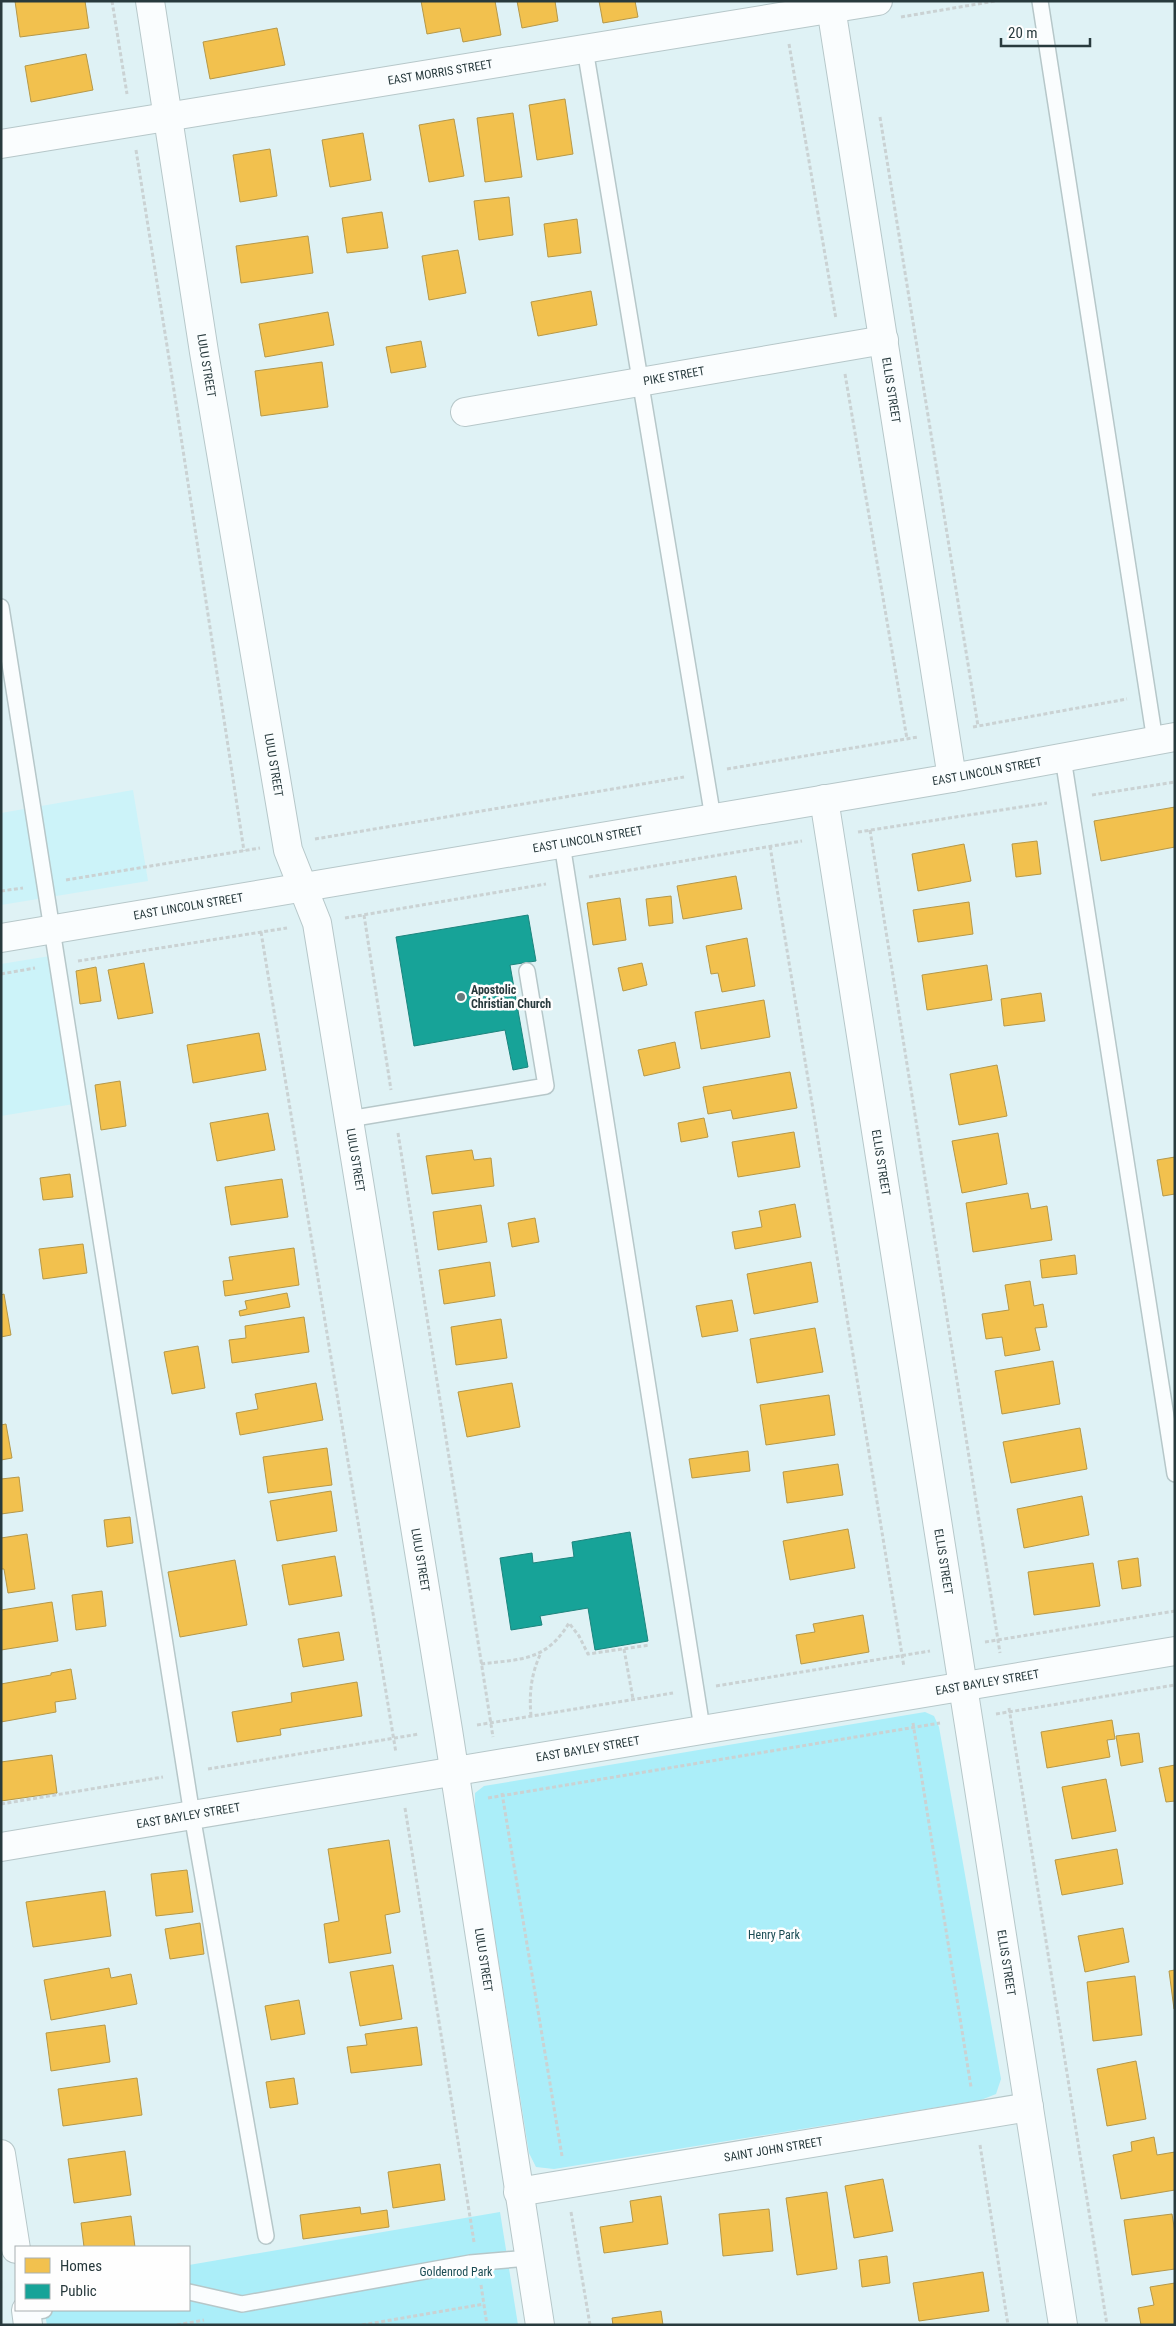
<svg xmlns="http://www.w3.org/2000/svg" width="1176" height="2326" font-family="'Roboto Condensed',sans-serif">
	<rect width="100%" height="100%" fill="#dff2f5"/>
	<path fill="#ccf3f9" d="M133 790 148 881 1 905V813Z
		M62 954 86 1102 1 1116V964Z"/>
	<path fill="#abeef9" d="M925 1712 934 1716 939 1727 1001 2079 996 2094 981 2100 554 2169 536 2167 529 2153 475 1812V1793L484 1786Z
		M500 2212 518 2325H47L44 2310H189V2265Z"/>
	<path fill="#f2c14e" stroke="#b59849" d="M15 1H85L89 28 20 37Z
		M421 1H495L501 35 463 42 460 28 427 34Z
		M517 1H555L558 21 522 28Z
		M599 1H635L638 17 603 23Z
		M277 28 285 65 210 79 203 42Z
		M86 54 93 90 31 102 25 66Z
		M565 99 573 154 537 160 529 105Z
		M513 113 522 177 485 182 477 118Z
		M454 119 464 176 429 182 419 125Z
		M363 133 371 180 330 187 322 140Z
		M270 149 277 196 240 202 233 155Z
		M509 197 513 235 479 240 474 201Z
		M382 212 388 248 347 253 342 218Z
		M577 219 581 253 548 257 544 224Z
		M308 236 313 273 241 283 236 246Z
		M458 250 466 293 429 300 422 256Z
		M591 291 597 325 538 336 531 302Z
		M328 312 334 345 265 357 259 324Z
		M421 341 426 367 391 373 386 347Z
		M322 362 328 407 261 416 255 371Z
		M1175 807V847L1101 861 1094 821Z
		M1037 841 1041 874 1016 877 1012 844Z
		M964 844 971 881 918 891 912 854Z
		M736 876 742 909 683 919 677 886Z
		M671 896 673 923 649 926 646 899Z
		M620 898 626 940 593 945 587 903Z
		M969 902 973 934 918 942 913 910Z
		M747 938 755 986 722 992 718 973 711 974 706 946Z
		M144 963 153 1013 118 1019 108 970Z
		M642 963 647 985 623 991 618 968Z
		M987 965 992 1000 927 1010 922 975Z
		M96 967 101 1001 80 1004 76 971Z
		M1041 993 1045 1021 1004 1026 1001 999Z
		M764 1000 770 1037 701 1049 695 1012Z
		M259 1033 266 1070 193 1083 187 1045Z
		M675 1042 680 1068 644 1076 638 1050Z
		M997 1065 1007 1116 959 1125 950 1074Z
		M790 1072 797 1108 733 1119 731 1110 708 1114 703 1087Z
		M120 1081 126 1126 101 1130 95 1085Z
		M268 1113 275 1150 217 1161 210 1123Z
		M704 1118 708 1137 681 1142 678 1123Z
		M794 1132 800 1167 738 1177 732 1142Z
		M998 1133 1007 1184 962 1193 952 1141Z
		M472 1150 474 1160 491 1158 494 1186 432 1194 426 1156Z
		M1175 1157V1194L1163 1196 1157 1160Z
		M70 1174 73 1197 43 1200 40 1178Z
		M282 1179 288 1217 231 1225 225 1187Z
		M1028 1193 1031 1209 1047 1206 1052 1240 973 1252 966 1203Z
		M795 1204 801 1237 735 1249 732 1232 762 1227 759 1211Z
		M481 1205 487 1242 438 1250 433 1212Z
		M535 1218 539 1242 512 1247 508 1223Z
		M83 1244 87 1273 43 1279 39 1249Z
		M294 1248 299 1285 225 1296 223 1281 233 1280 229 1257Z
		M1075 1255 1077 1274 1042 1278 1040 1260Z
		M490 1262 495 1296 444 1304 439 1270Z
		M811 1262 818 1302 754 1314 747 1274Z
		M1030 1281 1034 1306 1043 1304 1047 1327 1035 1328 1040 1350 1005 1356 1002 1337 986 1339 982 1314 1009 1310 1005 1285Z
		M287 1293 290 1307 240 1316 239 1311 247 1309 245 1301Z
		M4 1294 11 1335 1 1337V1295Z
		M732 1300 738 1331 702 1337 696 1306Z
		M304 1317 309 1352 232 1363 229 1340 246 1338 245 1326Z
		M501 1319 507 1358 456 1365 451 1327Z
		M815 1328 823 1372 757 1383 750 1339Z
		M198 1346 205 1388 172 1394 164 1352Z
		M1053 1361 1060 1404 1002 1414 995 1371Z
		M316 1383 323 1420 240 1435 236 1413 258 1409 255 1394Z
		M512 1383 520 1427 467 1437 458 1392Z
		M829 1395 835 1435 766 1445 760 1405Z
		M6 1424 12 1458 1 1460V1425Z
		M1080 1428 1087 1469 1011 1483 1003 1442Z
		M327 1448 332 1485 268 1493 263 1457Z
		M748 1451 750 1471 692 1478 689 1459Z
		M838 1464 843 1495 787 1503 783 1472Z
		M19 1477 23 1511 1 1514V1479Z
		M331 1491 337 1531 277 1541 270 1501Z
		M1082 1496 1089 1535 1024 1548 1017 1509Z
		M130 1517 133 1543 107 1547 104 1520Z
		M848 1529 855 1568 790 1580 783 1541Z
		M27 1534 35 1589 8 1593 4 1569H1V1538Z
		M335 1556 342 1596 289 1605 282 1565Z
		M1138 1558 1141 1586 1122 1589 1118 1561Z
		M235 1560 247 1625 180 1637 168 1572Z
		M1093 1563 1100 1606 1034 1615 1028 1572Z
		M102 1591 106 1626 76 1630 72 1595Z
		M52 1602 58 1641 1 1650V1610Z
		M863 1615 869 1652 801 1664 796 1635 815 1632 813 1624Z
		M339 1632 344 1660 303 1667 298 1639Z
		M71 1669 76 1699 55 1702 56 1712 1 1722V1684L51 1675V1673Z
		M357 1682 362 1716 280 1729 281 1735 237 1742 232 1712 292 1702 291 1693Z
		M1112 1720 1115 1739 1107 1740 1110 1757 1047 1768 1041 1732Z
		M1139 1733 1143 1762 1121 1766 1116 1736Z
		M52 1755 57 1793 1 1801V1762Z
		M1175 1765V1801L1166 1802 1159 1768Z
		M1106 1779 1116 1831 1072 1839 1062 1787Z
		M389 1840 400 1912 385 1915 391 1953 329 1963 324 1924 339 1921 328 1849Z
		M1117 1849 1123 1884 1062 1895 1055 1860Z
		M187 1870 193 1912 156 1916 151 1874Z
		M105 1891 111 1936 33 1947 26 1902Z
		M200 1923 204 1954 170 1959 165 1929Z
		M1123 1928 1129 1962 1085 1972 1078 1936Z
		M393 1965 402 2019 360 2026 350 1972Z
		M109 1968 111 1978 131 1974 137 2004 51 2020 44 1980Z
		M1175 1970V2009H1174L1169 1971Z
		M1135 1976 1142 2035 1093 2041 1087 1982Z
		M299 2000 305 2034 271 2040 265 2006Z
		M105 2025 110 2062 51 2071 46 2033Z
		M417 2027 422 2065 351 2073 347 2047 367 2045 365 2034Z
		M1136 2061 1146 2119 1107 2126 1097 2069Z
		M137 2078 142 2115 63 2126 58 2089Z
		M294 2078 298 2104 270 2108 266 2082Z
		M1154 2137 1157 2155 1175 2152V2190L1121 2199 1113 2155 1132 2151 1131 2142Z
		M125 2151 131 2195 74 2203 68 2159Z
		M440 2164 445 2200 393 2208 388 2172Z
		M883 2179 893 2231 854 2238 845 2186Z
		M827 2192 837 2269 797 2275 786 2198Z
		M661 2196 668 2244 604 2253 600 2227 633 2222 630 2201Z
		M360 2207 361 2214 387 2210 389 2227 303 2239 300 2215Z
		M769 2209 773 2251 723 2256 719 2214Z
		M1172 2214 1175 2233V2269L1132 2275 1124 2220Z
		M131 2216 135 2247H84L81 2223Z
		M887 2256 890 2283 862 2287 859 2260Z
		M983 2272 989 2311 919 2321 913 2283Z
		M1175 2283V2325H1141L1138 2308 1154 2305 1150 2287Z
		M661 2311 663 2325H613L612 2318Z"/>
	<path fill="#17a398" stroke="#1c847d" d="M528 915 536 961 510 965 528 1067 513 1070 505 1030 414 1046 396 937Z
		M630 1532 648 1641 595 1650 588 1608 540 1616 542 1625 511 1630 500 1558 532 1553 533 1563 574 1557 572 1542Z"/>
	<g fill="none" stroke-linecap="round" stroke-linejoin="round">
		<g stroke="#b6c7c9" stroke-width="18">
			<path id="lane" d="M1040 1 1155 741
				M585 49 713 818
				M1 607 192 1815 266 2236
				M1063 758 1175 1474
				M562 844 702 1728
				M349 1119 546 1086 527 971
				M189 2292 242 2304 470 2263 529 2258
				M26 2313 44 2310"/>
		</g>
		<g stroke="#b6c7c9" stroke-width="30">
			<g id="street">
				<path id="s1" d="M150 1 204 352 288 850 317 923 448 1730 540 2325"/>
				<path id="s2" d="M830 1 952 778"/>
				<path id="s3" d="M1 144 878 1"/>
				<path id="s4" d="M465 412 884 340"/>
				<path id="s5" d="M824 799 1063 2325"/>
				<path id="s6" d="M1 1847 1175 1651"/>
				<path d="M1 2154 16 2249"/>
				<path id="s7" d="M518 2192 1029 2107"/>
				<path d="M26 2310 28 2325"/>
			</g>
		</g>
		<g stroke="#b6c7c9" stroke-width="30">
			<g id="secondary">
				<path id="s8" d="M1 938 952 778 1175 737"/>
			</g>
		</g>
		<path stroke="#cad2d3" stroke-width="3" stroke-dasharray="4 2.5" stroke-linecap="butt" d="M112 1 127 94
			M901 17 995 1
			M789 44 836 319
			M880 117 978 726
			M136 150 171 371 244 851
			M845 374 907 739
			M973 727 1127 699
			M727 769 918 737
			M1092 795 1175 782
			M870 830 1000 1653
			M858 832 1047 803
			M315 839 684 777
			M770 846 904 1667
			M589 877 802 841
			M66 880 260 848
			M1 891 23 888
			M364 915 391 1090
			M345 918 546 884
			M261 932 396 1753
			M78 961 287 928
			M1 974 35 968
			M398 1133 493 1737
			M985 1642 1175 1611
			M624 1649 633 1699
			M481 1664C522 1659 546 1661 569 1623L579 1636 588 1654 650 1645
			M716 1686 930 1651
			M1009 1708 1107 2325
			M996 1714 1175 1685
			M531 1716C529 1694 531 1675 540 1655
			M913 1723 971 2087
			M477 1725 673 1693
			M208 1769 419 1734
			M502 1793 562 2156
			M488 1798 940 1723
			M1 1804 163 1777
			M405 1808 474 2242
			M980 2145 1008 2325
			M571 2212 590 2325
			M481 2285 487 2325
			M177 2325 204 2320
			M362 2325 484 2304"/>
		<use href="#lane" stroke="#fafdfe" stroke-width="15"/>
		<use href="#street" stroke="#fafdfe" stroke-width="28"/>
		<use href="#secondary" stroke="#fafdfe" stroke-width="28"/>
	</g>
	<circle fill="#687a7d" stroke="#fefefe" stroke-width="2" cx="461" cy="997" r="5"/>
	<g text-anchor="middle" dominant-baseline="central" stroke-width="5" stroke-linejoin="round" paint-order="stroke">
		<g font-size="12" fill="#283a3d" stroke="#fefefe">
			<text stroke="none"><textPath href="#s3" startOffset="445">EAST MORRIS STREET</textPath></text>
			<text stroke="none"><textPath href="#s1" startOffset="369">LULU STREET</textPath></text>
			<text stroke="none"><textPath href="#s4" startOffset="212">PIKE STREET</textPath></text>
			<text stroke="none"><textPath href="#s2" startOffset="394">ELLIS STREET</textPath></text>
			<text stroke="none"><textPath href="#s1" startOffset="774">LULU STREET</textPath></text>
			<text stroke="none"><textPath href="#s8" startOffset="1000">EAST LINCOLN STREET</textPath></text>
			<text stroke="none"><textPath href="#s8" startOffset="595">EAST LINCOLN STREET</textPath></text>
			<text stroke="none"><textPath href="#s8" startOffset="190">EAST LINCOLN STREET</textPath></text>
			<text stroke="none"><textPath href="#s1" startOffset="1179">LULU STREET</textPath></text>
			<text stroke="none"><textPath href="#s5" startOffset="368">ELLIS STREET</textPath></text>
			<text stroke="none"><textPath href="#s1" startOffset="1584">LULU STREET</textPath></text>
			<text stroke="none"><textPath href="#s5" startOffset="772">ELLIS STREET</textPath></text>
			<text stroke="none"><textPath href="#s6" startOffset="1000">EAST BAYLEY STREET</textPath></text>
			<text stroke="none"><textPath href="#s6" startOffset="595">EAST BAYLEY STREET</textPath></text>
			<text stroke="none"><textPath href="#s6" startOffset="190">EAST BAYLEY STREET</textPath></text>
			<text stroke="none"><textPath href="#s1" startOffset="1989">LULU STREET</textPath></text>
			<text stroke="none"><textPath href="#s5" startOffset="1178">ELLIS STREET</textPath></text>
			<text stroke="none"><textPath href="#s7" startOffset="259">SAINT JOHN STREET</textPath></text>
		</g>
		<g font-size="12" font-weight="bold" fill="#283a3d" stroke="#fefefe" text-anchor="start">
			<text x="471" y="990">Apostolic<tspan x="471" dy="14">Christian Church</tspan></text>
		</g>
		<g font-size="12" fill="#1b4c54" stroke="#fefefe">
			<text x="774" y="1935">Henry Park</text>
			<text x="456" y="2272">Goldenrod Park</text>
		</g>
	</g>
	<rect width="1176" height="2326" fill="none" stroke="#283a3d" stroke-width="5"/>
	<rect x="15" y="2246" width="175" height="65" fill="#fefefe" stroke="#a8b0b1"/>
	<rect x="25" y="2258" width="25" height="15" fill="#f2c14e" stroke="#a8b0b1"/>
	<text x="60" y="2271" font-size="15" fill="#283a3d">Homes</text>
	<rect x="25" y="2284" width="25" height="15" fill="#17a398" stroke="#a8b0b1"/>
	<text x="60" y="2296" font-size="15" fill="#283a3d">Public</text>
	<path d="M1001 38v8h89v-8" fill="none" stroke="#283a3d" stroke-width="2.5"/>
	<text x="1008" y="38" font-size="15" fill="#283a3d" stroke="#fefefe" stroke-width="4" paint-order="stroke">20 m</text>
</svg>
